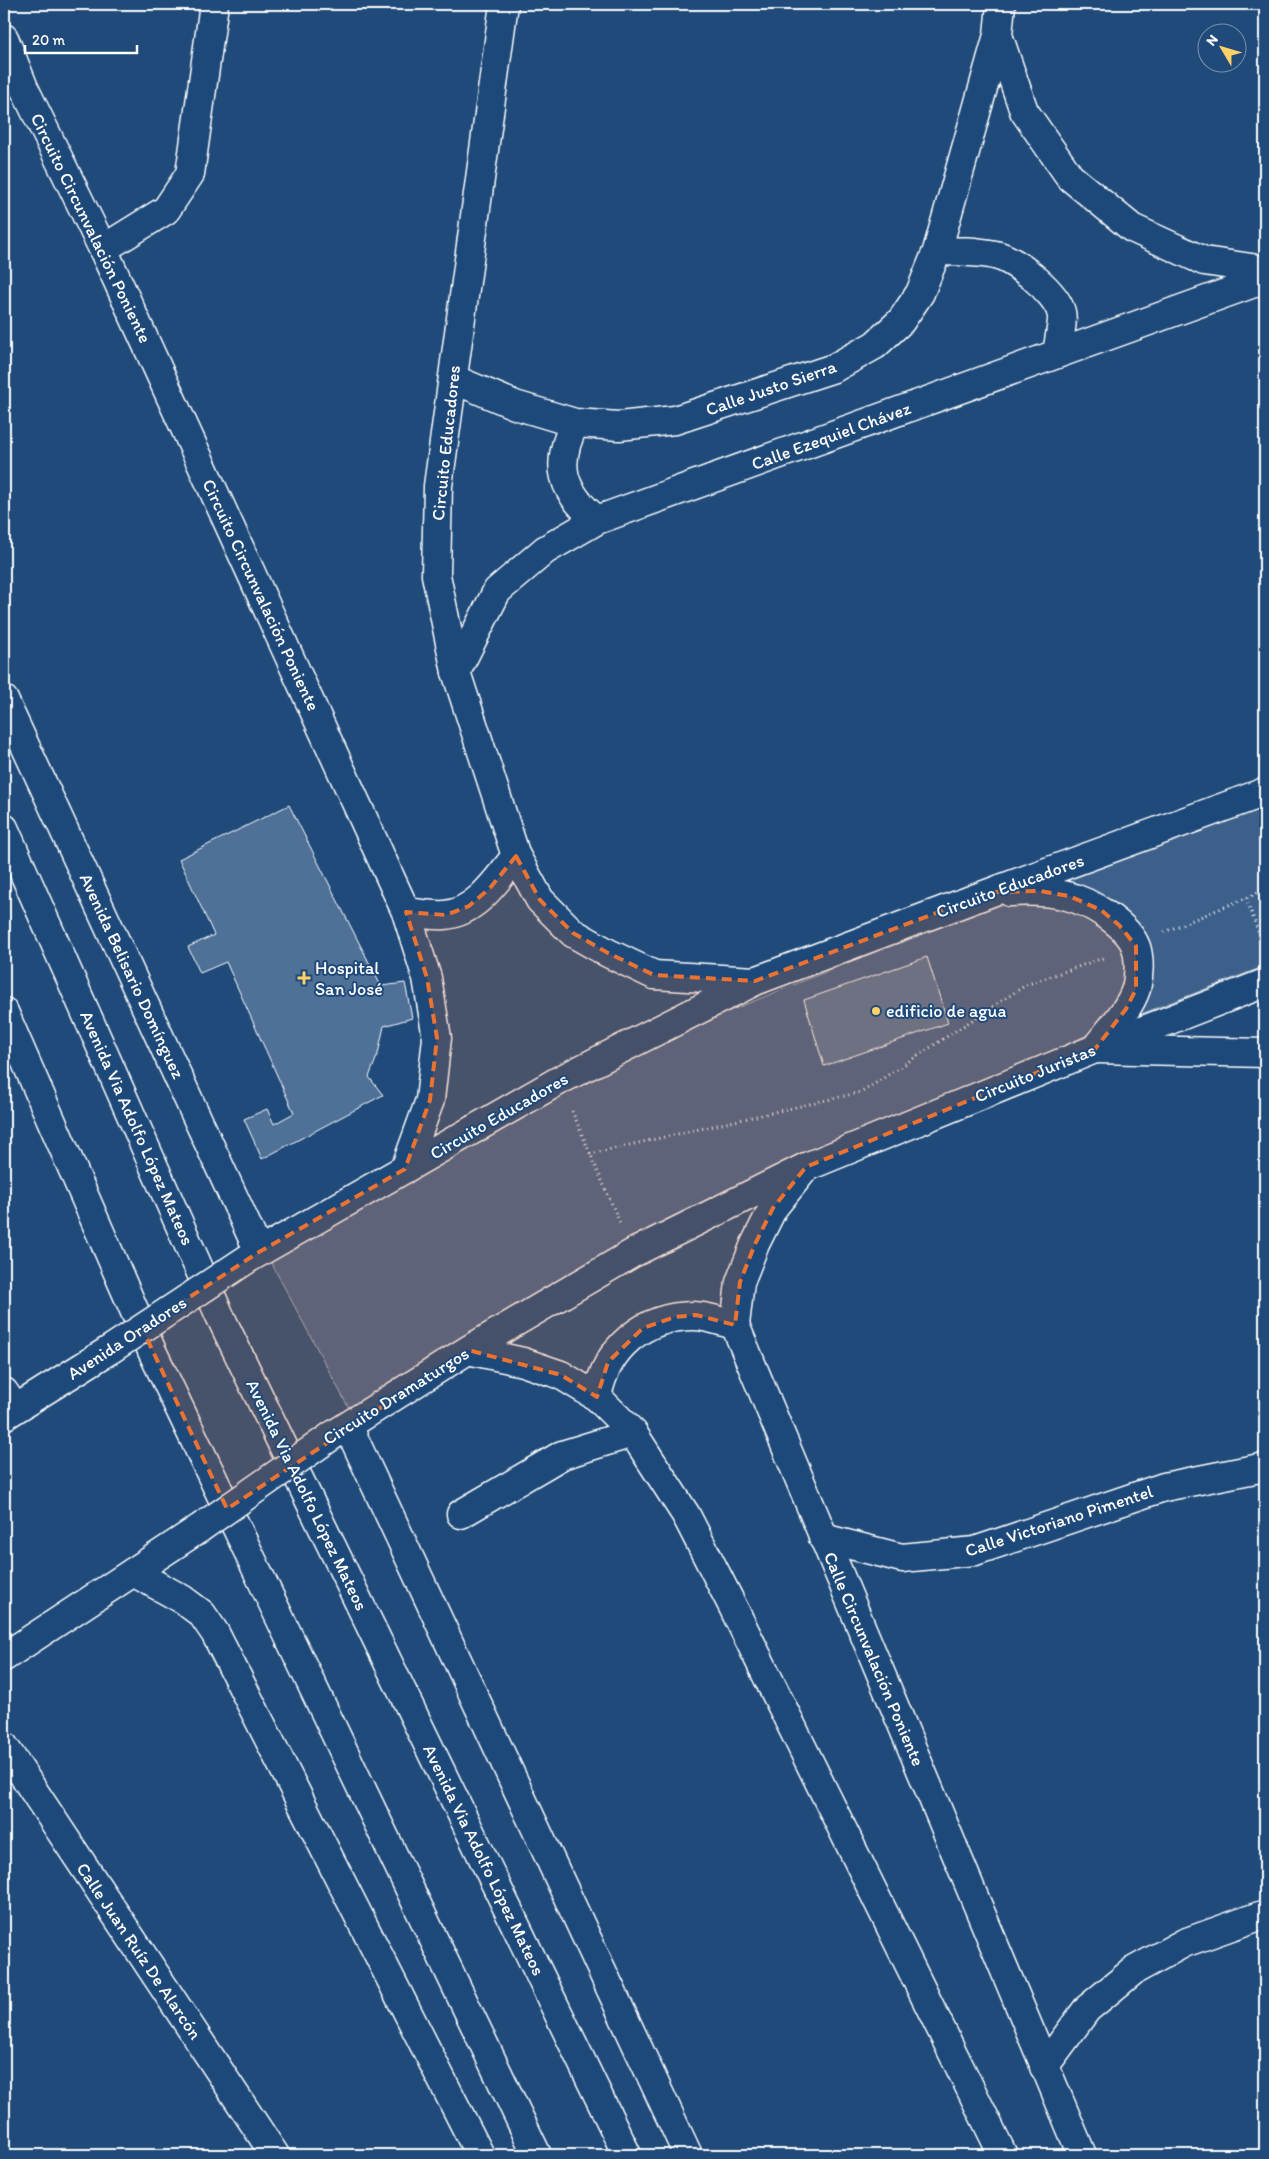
<svg xmlns="http://www.w3.org/2000/svg" width="1269" height="2159" font-family="Itim,sans-serif">
	<rect width="100%" height="100%" fill="#1f4a7a"/>
	<filter id="ink" filterUnits="userSpaceOnUse"><feTurbulence type="fractalNoise" baseFrequency=".02" numOctaves="2"/><feDisplacementMap in="SourceGraphic" scale="10" xChannelSelector="R" yChannelSelector="G"/><feConvolveMatrix kernelMatrix="1 2 1 2 8 2 1 2 1" color-interpolation-filters="sRGB"/></filter>
	<g filter="url(#ink)">
		<path fill="#3c618b" stroke="#9eb0c5" d="M1265 793V966L1089 1034 806 1167 353 1416 265 1251 560 1080Z"/>
		<path fill="#507197" stroke="#fff" d="M289 805 381 986 405 983 412 1018 384 1026 378 1054 369 1077 383 1095 262 1159 244 1119 267 1109 274 1124 294 1113 226 962 200 973 188 947 214 935 179 859Z
			M927 957 948 1023 824 1066 804 1000Z"/>
		<g fill="none" stroke-linecap="round" stroke-linejoin="round">
			<g stroke="#fff" stroke-width="31">
				<path id="minor" d="M998 35 1024 111 1070 177 1132 228 1204 261 1265 270
					M103 249 166 210 190 174 214 4
					M937 251C957 251 976 251 995 255 1015 259 1056 292 1061 312 1064 320 1058 344 1057 354
					M453 379 515 405 575 423 619 426 675 420 834 368 875 345 901 321 920 293 937 251 998 35 1001 4
					M575 423C554 464 561 491 597 520
					M456 672 497 591 545 550 597 520 1265 279
					M4 700 259 1252
					M1095 1049 1265 1053
					M4 1392 15 1408
					M461 1514 562 1455 633 1433
					M823 1538 902 1558 975 1551 1164 1487 1265 1467
					M4 1746 275 2155
					M1044 2067 1087 2009 1133 1971 1184 1943 1265 1914"/>
			</g>
			<g stroke="#fff" stroke-width="31">
				<path id="secondary" d="M504 4 438 486 436 575 456 672 516 856 540 900 573 933 608 953 654 975 755 981
					M4 38 24 88 103 249 406 912 427 978 437 1038 430 1100 405 1169
					M4 828 220 1316 627 2155
					M1010 892C1030 891 1048 891 1067 896 1089 901 1128 925 1136 947 1140 959 1139 977 1136 989 1128 1012 1109 1030 1095 1049
					M406 912C418 913 433 916 445 915 477 912 498 878 516 856
					M4 1012 152 1351 537 2155
					M806 1167 773 1208 755 1244 740 1282 735 1325 1082 2155
					M249 1258 560 1080 755 981 992 892 1265 792
					M468 1350 523 1362 561 1375 597 1397 633 1433 686 1515 733 1607 1003 2155
					M597 1397C606 1348 643 1316 694 1316 707 1316 722 1322 735 1325
					M4 1416 111 1349
					M348 1426 688 2155
					M333 1435 468 1350 633 1253 806 1167 1095 1049 1265 983
					M133 1572 182 1599 202 1614 215 1633 480 2155
					M4 1657 200 1528"/>
			</g>
			<path stroke="#fff" stroke-width="3" stroke-dasharray="1 4" stroke-linecap="butt" d="M1246 898 1265 950
				M1164 932 1265 890
				M572 1111 620 1223
				M590 1154 862 1092 1026 985 1103 958"/>
			<use href="#minor" stroke="#1f4a7a" stroke-width="28"/>
			<use href="#secondary" stroke="#1f4a7a" stroke-width="28"/>
			<g stroke="#fff" stroke-width="31" stroke-linecap="butt">
				<path id="secondary-bridge" d="M111 1349 249 1258
					M200 1528 333 1435"/>
			</g>
			<use href="#secondary-bridge" stroke="#1f4a7a" stroke-width="28"/>
		</g>
	</g>
	<path fill="#eb7230" fill-opacity="0.2" stroke="#eb7230" stroke-width="4" stroke-dasharray="10 6" stroke-linejoin="round" d="M516 856 540 900 573 933 608 953 654 975 755 981 992 892 1040 891 1069 896 1101 910 1119 925 1136 946V989L1126 1009 1095 1049 806 1167 773 1208 755 1244 740 1282 735 1325 696 1315 675 1317 643 1328 608 1362 597 1397 561 1375 468 1350 227 1509 142 1328 259 1252 405 1169 430 1100 437 1038 427 978 406 912 446 915 469 906 490 888Z"/>
	<g fill="#ffd166" stroke="#1f4a7a" stroke-width="2">
		<path d="M301.5 970.5h5v5h5v5h-5v5h-5v-5h-5v-5h5z"/>
		<circle cx="876" cy="1011" r="5"/>
	</g>
	<g text-anchor="middle" dominant-baseline="central" stroke-width="4" stroke-linejoin="round" paint-order="stroke">
		<g font-size="18" fill="#fff" stroke="#1f4a7a">
			<text transform="translate(91 228) rotate(64)">Circuito Circunvalación Poniente</text>
			<text transform="translate(771 388) rotate(-19)">Calle Justo Sierra</text>
			<text transform="translate(831 436) rotate(-20)">Calle Ezequiel Chávez</text>
			<text transform="translate(446 443) rotate(-84)">Circuito Educadores</text>
			<text transform="translate(261 595) rotate(65)">Circuito Circunvalación Poniente</text>
			<text transform="translate(1010 886) rotate(-20)">Circuito Educadores</text>
			<text transform="translate(132 976) rotate(65)">Avenida Belisario Domínguez</text>
			<text transform="translate(1035 1073) rotate(-22)">Circuito Juristas</text>
			<text transform="translate(499 1116) rotate(-30)">Circuito Educadores</text>
			<text transform="translate(137 1128) rotate(66)">Avenida Via Adolfo López Mateos</text>
			<text transform="translate(127 1338) rotate(-33)">Avenida Oradores</text>
			<text transform="translate(396 1396) rotate(-32)">Circuito Dramaturgos</text>
			<text transform="translate(307 1495) rotate(64)">Avenida Via Adolfo López Mateos</text>
			<text transform="translate(1059 1521) rotate(-18)">Calle Victoriano Pimentel</text>
			<text transform="translate(874 1659) rotate(67)">Calle Circunvalación Poniente</text>
			<text transform="translate(484 1860) rotate(64)">Avenida Via Adolfo López Mateos</text>
			<text transform="translate(139 1951) rotate(56)">Calle Juan Ruíz De Alarcón</text>
		</g>
		<g font-size="18" fill="#fff" stroke="#1f4a7a" text-anchor="start">
			<text x="315" y="968">Hospital<tspan x="315" dy="21">San José</tspan></text>
			<text x="886" y="1011">edificio de agua</text>
		</g>
	</g>
	<rect width="1269" height="2159" fill="none" stroke="#1f4a7a" stroke-width="20"/>
	<rect x="10" y="10" width="1249" height="2139" fill="none" stroke="#fff" stroke-width="2" filter="url(#ink)"/>
	<g transform="translate(1222 48) rotate(308)"><circle r="24" fill="#1f4a7a" stroke="#7992af"/>
	<path d="M0-4L9 19L0 12L-9 19Z" fill="#ffd166"/>
	<text y="-8" font-size="14" font-weight="bold" text-anchor="middle" fill="#ffffff">N</text>
	</g>
	<path d="M25 45v8h112v-8" fill="none" stroke="#ffffff" stroke-width="2.5"/>
	<text x="32" y="45" font-size="15" fill="#ffffff" stroke="#1f4a7a" stroke-width="4" paint-order="stroke">20 m</text>
</svg>
